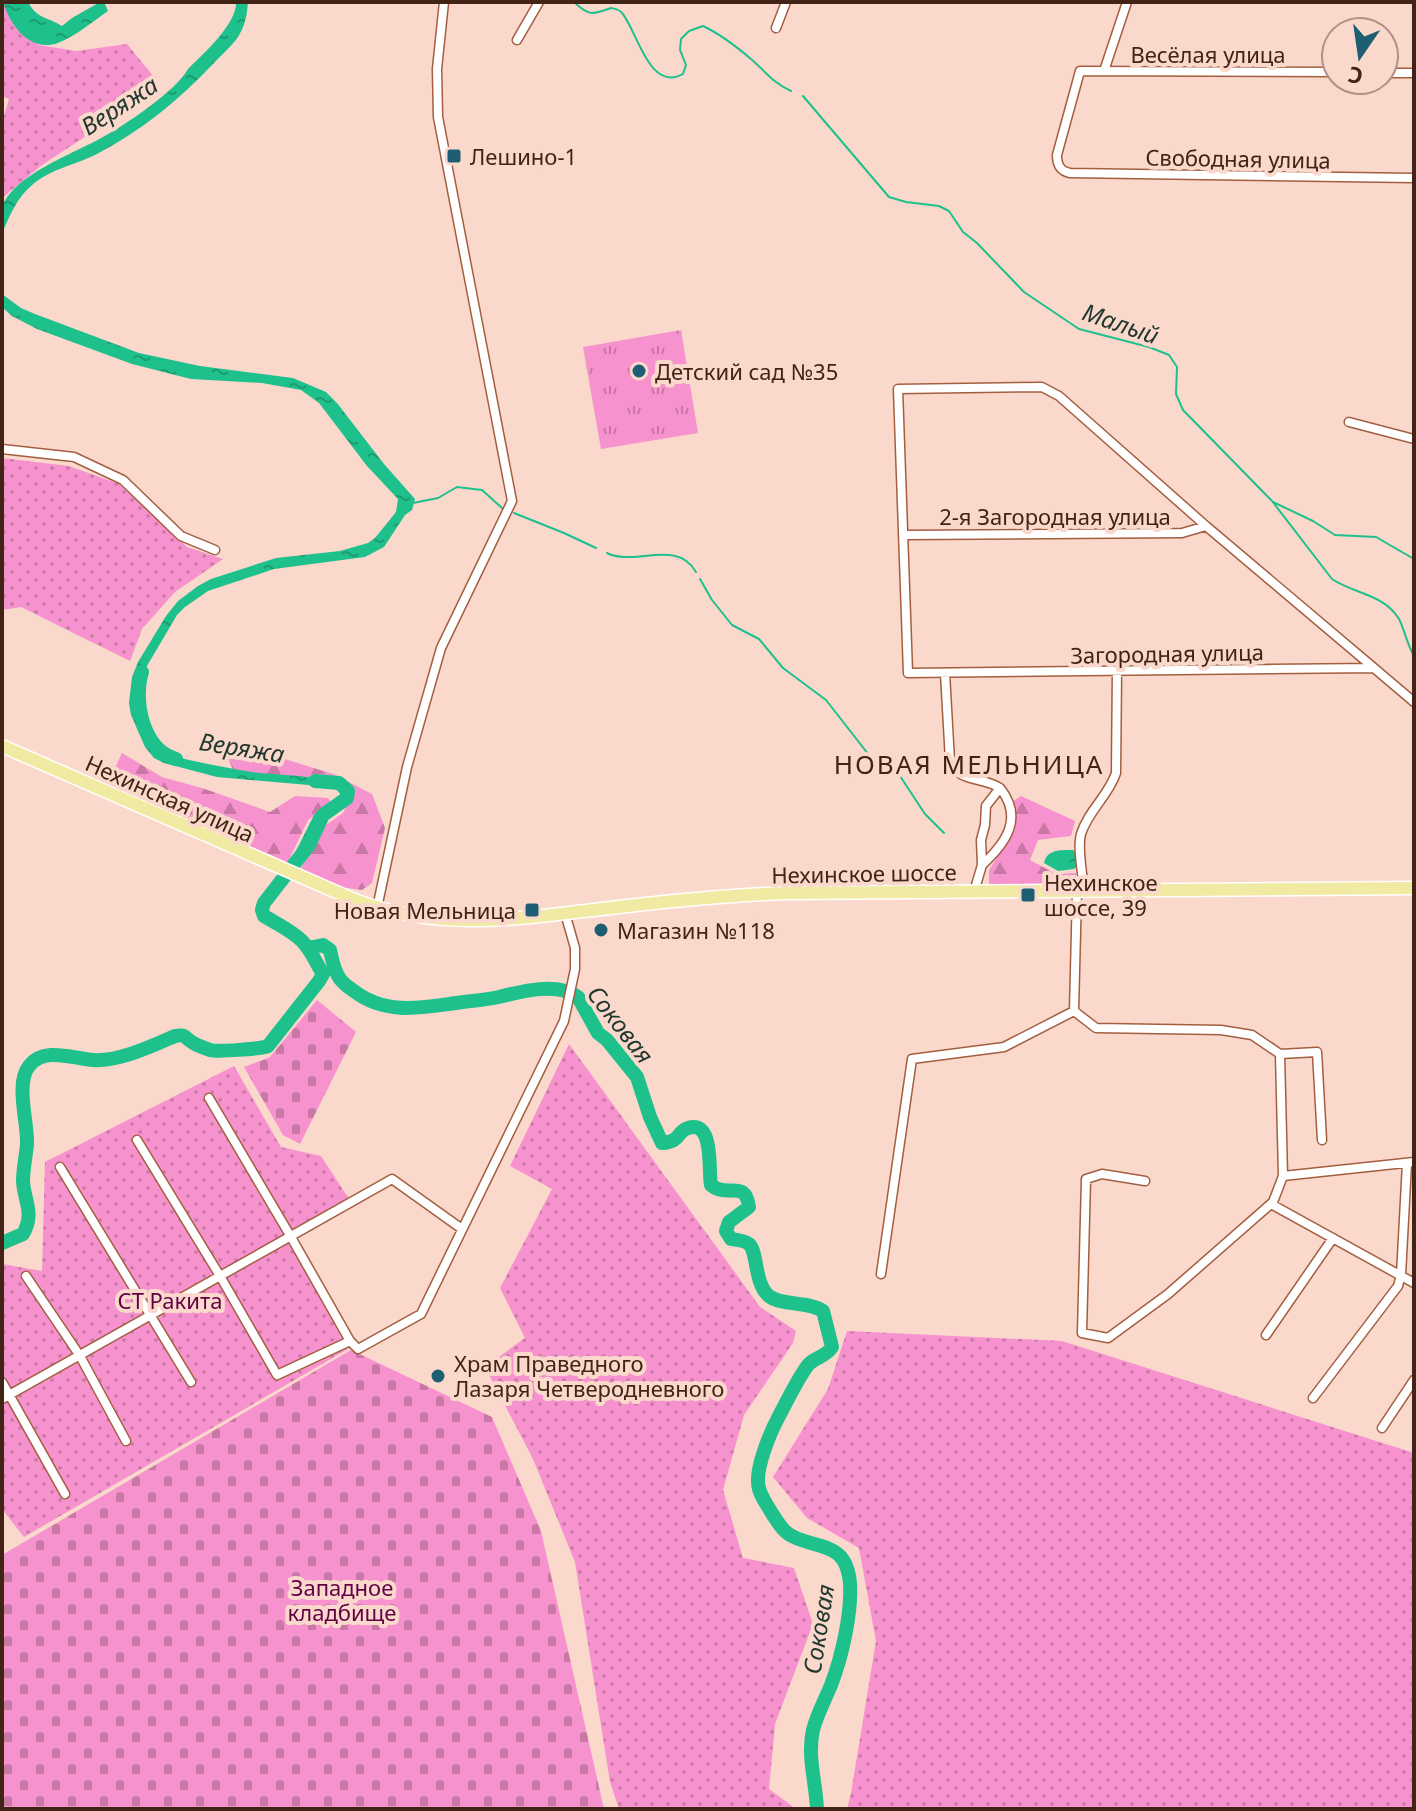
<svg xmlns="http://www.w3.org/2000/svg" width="1416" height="1811" font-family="'Noto Sans',sans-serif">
	<defs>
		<pattern id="grass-dots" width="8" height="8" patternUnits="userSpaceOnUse" patternTransform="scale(2)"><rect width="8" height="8" fill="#f692cd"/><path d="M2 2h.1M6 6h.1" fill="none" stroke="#c977a5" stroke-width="1.8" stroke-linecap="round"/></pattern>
		<pattern id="forest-firs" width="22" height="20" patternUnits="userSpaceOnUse" patternTransform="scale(2)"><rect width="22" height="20" fill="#f692cd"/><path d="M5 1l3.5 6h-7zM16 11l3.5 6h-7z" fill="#c977a5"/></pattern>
		<pattern id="cemetery-stones" width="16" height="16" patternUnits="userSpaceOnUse" patternTransform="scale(2)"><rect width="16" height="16" fill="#f692cd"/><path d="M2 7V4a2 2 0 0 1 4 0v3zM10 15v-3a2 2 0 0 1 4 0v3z" fill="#c977a5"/></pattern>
		<pattern id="park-tufts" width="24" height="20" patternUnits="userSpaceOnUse" patternTransform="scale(2)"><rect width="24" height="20" fill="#f692cd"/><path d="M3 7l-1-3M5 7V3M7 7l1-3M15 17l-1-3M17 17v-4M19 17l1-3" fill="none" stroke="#c977a5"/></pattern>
		<pattern id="water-ripples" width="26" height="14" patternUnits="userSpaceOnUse" patternTransform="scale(2)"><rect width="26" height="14" fill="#1ec08c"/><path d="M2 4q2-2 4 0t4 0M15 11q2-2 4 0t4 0" fill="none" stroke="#1c9c71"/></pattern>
	</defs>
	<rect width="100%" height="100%" fill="#fad9cc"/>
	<path fill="url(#grass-dots)" d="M2 2H5L13 23 39 45 76 51 127 44 158 82 106 123 42 165 2 198V123L9 99 2 96Z
		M2 458 69 466 119 484 187 547 223 559 175 592 142 629 130 661 21 607 2 610Z
		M569 1044 760 1307 796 1331 793 1343 744 1415 723 1490 743 1558 794 1568 813 1624 775 1724 769 1789 796 1809H619L610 1782 575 1562 533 1459 485 1367 525 1338 500 1288 552 1189 510 1166Z
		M234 1066 281 1147 321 1156 349 1199 286 1236 348 1349 24 1537 2 1509V1264L42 1271 45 1162Z
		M847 1331 1062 1341 1414 1453V1809H847L851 1793 876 1641 859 1548 807 1518 773 1477 828 1389Z"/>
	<path fill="url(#forest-firs)" d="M230 742 333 774 372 794 385 828 372 883 362 890 332 886 300 871 320 829 343 813 350 798 333 784 233 770 224 748Z
		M122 753 162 777 205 789 270 812 295 796 328 798 332 804 308 820 287 864 107 785Z
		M1021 796 1075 821 1071 836 1038 840 1030 860 1056 874 1076 873 1077 885 995 887 989 884V870L1015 830 1012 802Z"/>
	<path fill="url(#cemetery-stones)" d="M317 1000 356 1032 300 1144 283 1135 244 1067 270 1057Z
		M351 1350 492 1417 541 1531 604 1809H2V1555Z"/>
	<path fill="url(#park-tufts)" d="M681 330 698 433 601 449 583 347Z"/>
	<path fill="url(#water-ripples)" d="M3 2H28C37 19 48 17 62 26L72 18 100 2H104L108 11C92 22 76 36 58 43 30 53 10 25 3 2Z
		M236 2H248C247 15 245 26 238 37 231 47 221 55 213 64 179 100 141 131 97 154 76 165 49 169 31 186 16 199 10 216 2 233 2 225 0 215 2 208 11 176 75 153 101 138 124 126 176 91 188 69 203 54 237 24 236 2Z
		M2 294 21 308 35 314 139 353 200 366 293 378 326 392 337 403 384 464 415 499 412 510 405 515 384 547 365 557 274 569 208 591 185 607 177 615 144 671 138 692 141 712 149 734 157 749 166 754C194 762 223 767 252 772 271 775 325 775 339 785 345 789 345 794 344 801L322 816 299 862 292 859 314 815 339 799 340 794 338 790 332 787 217 777 164 763 154 758 145 747 131 715 129 703 132 677 138 662 166 616 178 601 198 586 211 579 276 558 340 551 368 543 375 538 396 512 398 499 367 466 319 403 301 390 262 383 191 379 132 364 37 329 12 316 2 307Z
		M1073 850 1078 855V865L1074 869 1058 871 1044 863C1047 849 1061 850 1073 850Z"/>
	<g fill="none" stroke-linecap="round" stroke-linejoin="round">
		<path stroke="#1ec08c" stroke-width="2" d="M574 2C589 16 592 15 611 8 616 9 619 9 622 13 637 30 649 93 683 74L686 65 680 50 681 39 689 31 703 26C720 34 737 47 751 59 765 71 773 83 791 91
			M803 96 889 197 906 202 939 206 949 211 963 232 977 243 1024 292 1079 329 1149 347 1169 355 1177 367 1176 394 1183 410 1272 501 1332 579C1354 594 1384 594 1399 619 1405 631 1407 644 1414 656
			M1273 502 1313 521 1335 535 1376 537 1414 559
			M413 503 438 498 457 487 482 490 502 508
			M514 513 564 533 596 548
			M607 553C634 567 676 538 696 572
			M700 579 712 600 732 625 759 639 783 668 826 700 876 764 900 776 925 814 944 833"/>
		<path stroke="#1ec08c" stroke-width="14" d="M142 672C133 701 143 750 176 759
			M308 948 323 945 330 950C332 959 334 971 340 979 344 984 349 988 354 991 385 1015 421 1008 456 1003 470 1001 485 1000 499 997 522 991 558 982 578 997L598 1033 607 1040 637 1077 650 1117 662 1143C681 1142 677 1131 688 1128 715 1119 708 1173 711 1185 728 1199 745 1178 749 1207L729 1222 726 1231 731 1239C736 1240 744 1240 749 1244 758 1252 754 1284 769 1296 781 1306 808 1301 823 1311L832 1347C826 1357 815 1357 808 1365 798 1378 786 1403 778 1418 770 1433 757 1465 758 1482 758 1494 768 1506 773 1515 779 1524 784 1533 794 1537 821 1550 846 1542 850 1583 852 1612 842 1657 831 1685 825 1700 817 1714 813 1730 807 1756 816 1783 817 1809
			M2 1243 23 1234C35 1213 24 1201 23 1181 23 1169 26 1156 27 1144 28 1122 15 1084 29 1066 44 1046 74 1059 93 1060 118 1062 152 1046 175 1036 187 1034 183 1037 192 1042 195 1045 205 1048 210 1050 217 1052 261 1049 268 1046L319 981 323 974C316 963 311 950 302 941 291 930 277 924 264 916L262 910 264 903 309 845 323 815 347 798 348 791 339 783 315 781"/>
		<g stroke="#a45e3f" stroke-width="11">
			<path id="street" d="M776 28 786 2
				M517 40 539 2
				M1104 71 1127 2
				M1336 72 1080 71 1057 155C1057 165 1060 171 1070 173L1414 178
				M1384 73H1414
				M1349 422 1414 439
				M2 449 74 457 123 480 181 536 215 550
				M903 535 1182 533 1206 526
				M1374 668 1206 526 1059 396 1042 387 898 389 908 673 1374 668 1414 702
				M945 673 950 761C957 782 983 777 1000 788L986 806 985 825 981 840 982 865 974 892
				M982 865C1006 843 1024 818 1000 788
				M1084 891C1083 876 1077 848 1081 834 1088 811 1109 795 1116 773L1117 671
				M377 908 407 767 441 648 512 501 438 117 437 69 444 2
				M1074 1011 1077 891
				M209 1098 291 1237 350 1341 358 1349 421 1314 564 1021 575 969V948L565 913
				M137 1140 220 1276 277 1375 350 1341
				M60 1167 191 1382
				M1283 1176 1414 1162
				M1145 1181 1102 1174 1086 1179 1082 1333 1108 1338 1168 1294 1273 1202 1283 1176 1280 1054
				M1271 1204 1414 1283
				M881 1274 912 1059 1004 1047 1074 1011 1096 1028 1221 1030 1252 1035 1280 1054 1317 1052 1322 1140
				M26 1276 80 1356 126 1441
				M1266 1335 1333 1238
				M2 1382 65 1494
				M1313 1398 1398 1286 1401 1275 1407 1163
				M2 1399 392 1179 462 1229
				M1382 1428 1414 1380"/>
		</g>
		<g stroke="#fff" stroke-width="15">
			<path id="primary" d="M2 746 357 901C442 932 523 918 610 908 669 901 728 895 787 893L1414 888"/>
		</g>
		<use href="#street" stroke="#fff" stroke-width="8"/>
		<use href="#primary" stroke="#f0eaa3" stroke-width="12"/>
	</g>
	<g fill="#1e5e73" stroke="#fad9cc" stroke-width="3">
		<rect x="446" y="148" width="16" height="16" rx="4"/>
		<circle cx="639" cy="371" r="8"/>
		<rect x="1020" y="887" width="16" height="16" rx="4"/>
		<rect x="524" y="902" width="16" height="16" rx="4"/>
		<circle cx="601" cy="930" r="8"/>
		<circle cx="438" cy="1376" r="8"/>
	</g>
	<g text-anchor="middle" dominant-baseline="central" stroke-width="8" stroke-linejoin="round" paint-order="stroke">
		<g font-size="22" fill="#412416" stroke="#fad9cc">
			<text x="1208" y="54">Весёлая улица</text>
			<text transform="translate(1238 158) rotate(1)">Свободная улица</text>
			<text x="1055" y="516">2-я Загородная улица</text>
			<text transform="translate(1167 653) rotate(-1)">Загородная улица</text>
			<text transform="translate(170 798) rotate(24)">Нехинская улица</text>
			<text transform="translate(864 873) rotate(-1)">Нехинское шоссе</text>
		</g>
		<g font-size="22" fill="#412416" stroke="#fad9cc" text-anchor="start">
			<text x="470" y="156">Лешино-1</text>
			<text x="655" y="371">Детский сад №35</text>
			<text x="1044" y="882">Нехинское<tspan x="1044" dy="25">шоссе, 39</tspan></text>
			<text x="516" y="910" text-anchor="end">Новая Мельница</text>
			<text x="617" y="930">Магазин №118</text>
			<text x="454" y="1363">Храм Праведного<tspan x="454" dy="25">Лазаря Четверодневного</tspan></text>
		</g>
		<g font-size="22" fill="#620046" stroke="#fad9cc">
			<text x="170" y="1300">СТ Ракита</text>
			<text x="342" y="1587">Западное<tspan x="342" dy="25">кладбище</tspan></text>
		</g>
		<g font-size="24" font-style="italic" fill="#21382e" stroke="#fad9cc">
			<text transform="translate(119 105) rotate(-33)">Веряжа</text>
			<text transform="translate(1121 323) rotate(19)">Малый</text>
			<text transform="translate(242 747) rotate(9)">Веряжа</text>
			<text transform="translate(621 1024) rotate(52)">Соковая</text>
			<text transform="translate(818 1629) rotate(-81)">Соковая</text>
		</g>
		<g font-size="26" letter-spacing="2" fill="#412416" stroke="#fad9cc">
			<text x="969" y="764">НОВАЯ МЕЛЬНИЦА</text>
		</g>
	</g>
	<rect width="1416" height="1811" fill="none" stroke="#412416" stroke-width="8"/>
	<g transform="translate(1360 56) rotate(193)"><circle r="38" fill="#fad9cc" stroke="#b09183" stroke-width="2"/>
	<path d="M0-6L14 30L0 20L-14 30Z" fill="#1e5e73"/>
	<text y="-12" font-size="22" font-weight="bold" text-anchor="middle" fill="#412416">С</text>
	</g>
</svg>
